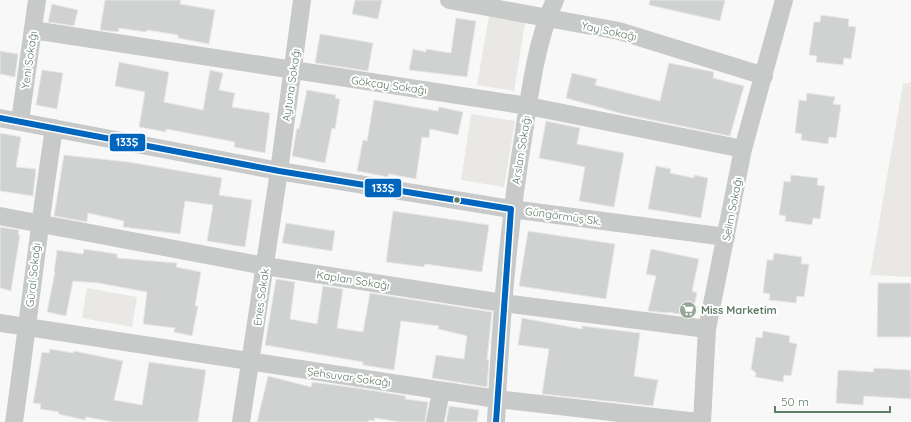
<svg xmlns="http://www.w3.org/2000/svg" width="911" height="422" font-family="Quicksand,sans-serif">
	<rect width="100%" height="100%" fill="#f8f8f8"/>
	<path fill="#eae8e5" d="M489 16 525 23 514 91 477 85Z
		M911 82V277L870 275 903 84Z
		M471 114 515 121 504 187 461 180Z
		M87 288 137 297 132 327 82 318Z"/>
	<path fill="#cfd2d0" stroke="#e8e8e8" d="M105 0H181L180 4 215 10 209 44 178 38V35L147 30 146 32 119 28 118 32 100 30Z
		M355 0H382L378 19 352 14Z
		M650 0H725L720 21 649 5Z
		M52 4 78 10 74 26 48 22Z
		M821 15 849 19 848 26 856 27 851 59 844 58 843 65 816 62 817 56 809 55 814 22H820Z
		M456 18 476 21 467 77 409 70 413 49 426 52V49L451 53Z
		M320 34 373 43 368 71 315 63Z
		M0 51 18 54 15 77 0 74Z
		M119 62 169 72 164 102 203 110 210 70 223 73 219 90 235 93 232 107 270 113 265 153 234 147 235 142 166 129V132L139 127 145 92 115 86Z
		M669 63 714 72 713 78 744 86 730 136 623 114 566 98 572 73 597 79 595 85 660 101Z
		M42 70 63 73 57 109 36 105Z
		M307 90 336 95 335 98 340 99 335 129 332 128 325 163 292 156 297 128 299 129Z
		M807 93 835 97 833 104 841 105 836 138 829 137 828 144 801 140 802 134 795 133 799 100 806 101Z
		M374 100 438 111 439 107 463 112 458 135 430 129 429 138 422 137 416 179 389 174 388 177 357 171 363 140 367 141Z
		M546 121 580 128 577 144 624 153 614 207 579 201 585 167 539 158Z
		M0 133 21 137 16 167 36 169 33 196 0 191Z
		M64 155 128 162 222 178 219 195 252 200 245 247 207 241 213 205 185 201 180 234 123 227 124 221 88 213 87 222 54 216Z
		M656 166 671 169 670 173 694 178V175L708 178 701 218 648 209Z
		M791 175 818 178 817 185 825 186 820 219 813 218 812 225 785 221 786 216 779 215 784 181 790 182Z
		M393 211 489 225 482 272 425 264 424 267 386 262Z
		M286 223 335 231 332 251 282 243Z
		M0 227 19 230 18 235H20L11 291 0 288Z
		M528 231 615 244 606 299 519 286Z
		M84 249 117 254V258L177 263 176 267 201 272 195 306H198L192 336 174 332 175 328 143 324 147 292 98 283 73 281 66 316 47 312 55 272H54L57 250 83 254Z
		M651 249 699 259 692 291 697 293 692 316 667 312V313L648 311 656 276 646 274Z
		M774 253 802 257 801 264H809L804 297 797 296 796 303 769 300 770 294 763 293 767 260H773Z
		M276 279 295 282 290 319 317 324 323 286 343 289 337 328 363 332 370 293 492 312 487 360H489L487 387 432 378 436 355 464 359 467 336 438 329 439 326 401 321 394 370 363 365V362L265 345Z
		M878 283H911V337H877Z
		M522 318 582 329V326L640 333 634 376 658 380 653 406 542 394 549 349 518 345Z
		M763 331 790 336 789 342 797 344 791 376 784 375 783 382 755 377 756 373 751 369 756 337 762 338Z
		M50 349 73 353 74 351 123 361 114 400 142 405 149 362 206 370 198 422H114L86 417 85 420 58 414 59 412 40 409 41 404 33 403 42 352 49 353Z
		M874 368 911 370V399L864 396 863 405 836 403 838 370 873 372Z
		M268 376 311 387 312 382 357 388 406 396 405 399 428 402 425 422H400L375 418 374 421 369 420 368 422H257Z
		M449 406 479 410 477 422H446Z"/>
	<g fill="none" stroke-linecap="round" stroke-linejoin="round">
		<path stroke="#c7cac8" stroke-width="18" d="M449 0 619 31 764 76
			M33 30 528 106 743 149
			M0 118 279 171 511 209 726 237
			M20 121 37 0
			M0 216 265 266 503 303 707 329
			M0 323 497 399 698 422
			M14 422C28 324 39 226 54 128
			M241 422 279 171 302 0
			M435 422 441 391
			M496 422C500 325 508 228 524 132 530 91 537 38 555 0
			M702 422 707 329 743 149 784 0"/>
		<g stroke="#fff" stroke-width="9">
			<path id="bus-1" d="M0 118 279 171 511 209
				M496 422 511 209"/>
		</g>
		<use href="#bus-1" stroke="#0065bd" stroke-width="6"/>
	</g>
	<defs>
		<g id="supermarket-disc" transform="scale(0.9)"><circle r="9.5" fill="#95a799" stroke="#fff"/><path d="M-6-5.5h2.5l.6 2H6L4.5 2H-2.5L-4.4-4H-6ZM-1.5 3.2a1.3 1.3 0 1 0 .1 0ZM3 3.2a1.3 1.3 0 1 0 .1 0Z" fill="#fff"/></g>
	</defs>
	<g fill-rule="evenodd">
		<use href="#supermarket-disc" x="688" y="310"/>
	</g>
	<circle fill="#5f7c66" stroke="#fff" stroke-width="1.5" cx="457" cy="200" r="3.5"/>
	<g text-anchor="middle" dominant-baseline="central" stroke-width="4" stroke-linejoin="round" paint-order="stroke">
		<g font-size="11" fill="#5f7c66" stroke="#fff">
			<text transform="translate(609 31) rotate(12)">Yay Sokağı</text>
			<text transform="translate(29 60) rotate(-82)">Yeni Sokağı</text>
			<text transform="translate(291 85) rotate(-82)">Aytuna Sokağı</text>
			<text transform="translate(389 85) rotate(8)">Gökçay Sokağı</text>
			<text transform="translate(521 150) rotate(-81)">Arslan Sokağı</text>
			<text transform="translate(732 209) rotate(-79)">Selim Sokağı</text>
			<text transform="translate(563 216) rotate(8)">Güngörmüş Sk.</text>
			<text transform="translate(33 275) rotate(-84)">Güral Sokağı</text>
			<text transform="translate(353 280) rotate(9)">Kaplan Sokağı</text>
			<text transform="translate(261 297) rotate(-82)">Enes Sokak</text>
			<text transform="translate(349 377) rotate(8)">Şehsuvar Sokağı</text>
		</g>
		<g font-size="11" font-weight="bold" fill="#5f7c66" stroke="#fff" text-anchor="start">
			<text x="701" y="310">Miss Marketim</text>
		</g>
	</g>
	<g stroke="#fff" stroke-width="1.5">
		<rect x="109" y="133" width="37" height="19" rx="4" fill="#0065bd"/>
		<rect x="364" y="178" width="38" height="20" rx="4" fill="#0065bd"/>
	</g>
	<g font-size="11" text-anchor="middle" font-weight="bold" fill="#fff">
		<text x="127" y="146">133Ş</text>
		<text x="383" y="192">133Ş</text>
	</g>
	<path d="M775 406v6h115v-6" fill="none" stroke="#5f7c66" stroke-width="2"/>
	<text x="781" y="406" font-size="12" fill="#5f7c66" stroke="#ffffff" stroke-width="3" paint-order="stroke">50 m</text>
</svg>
